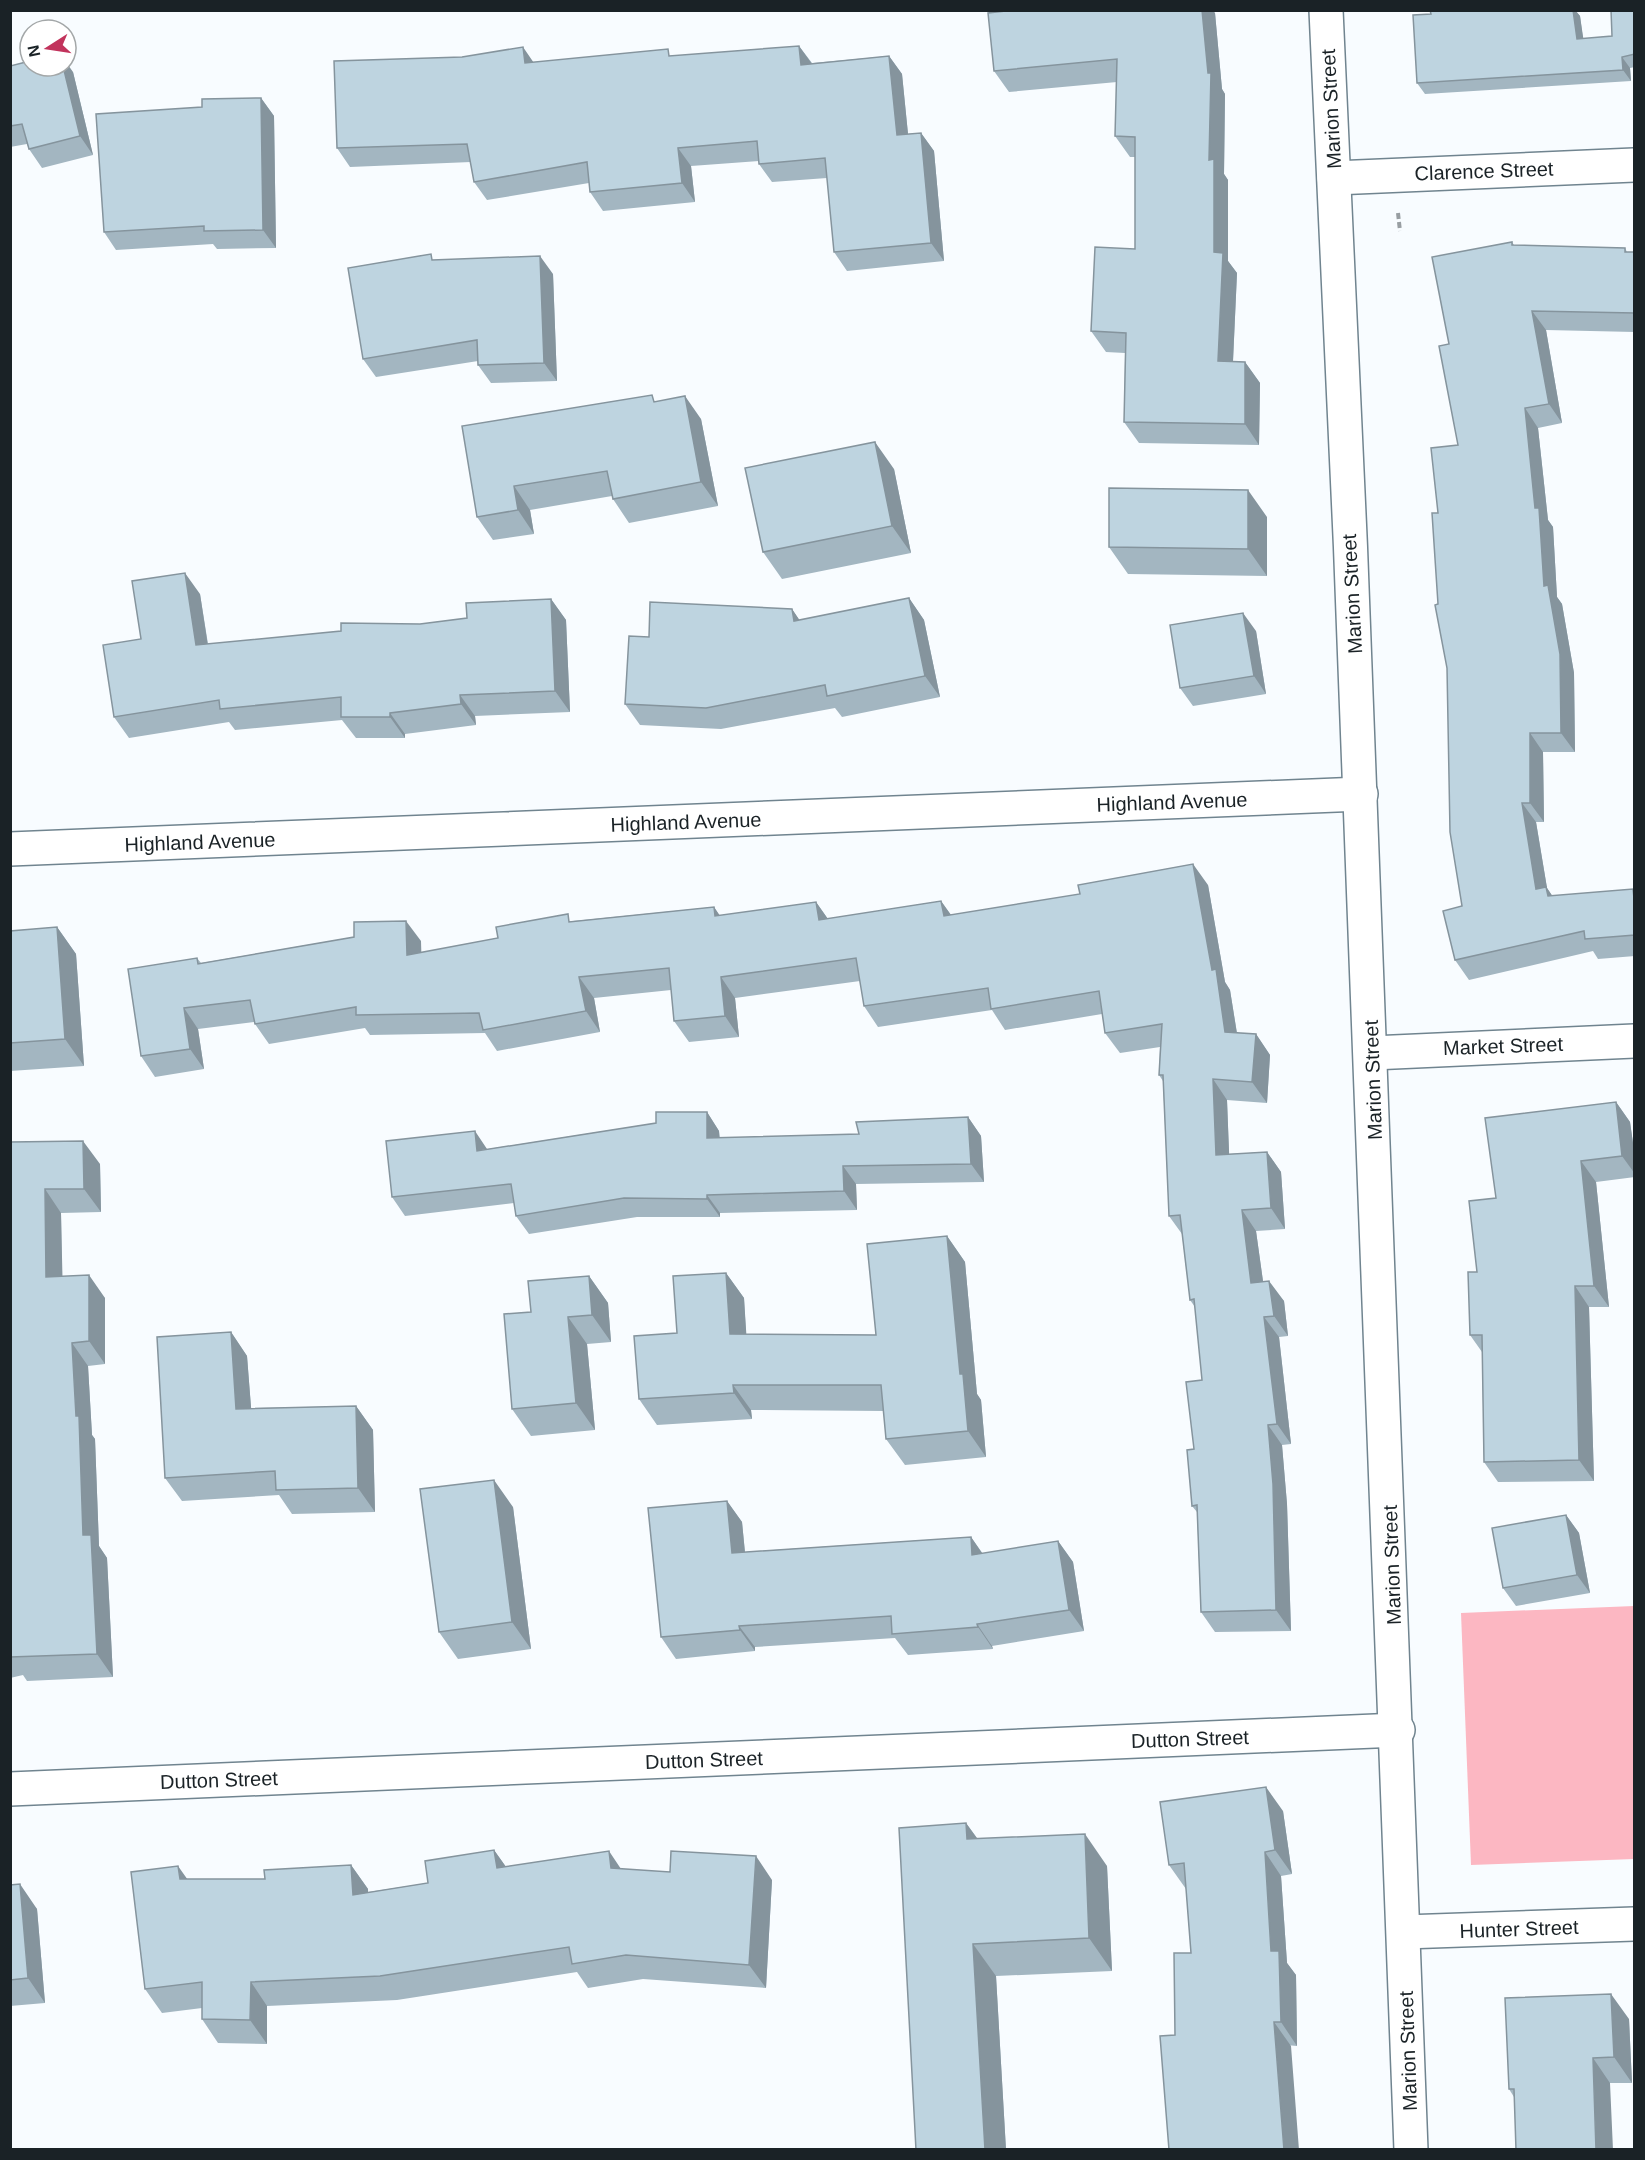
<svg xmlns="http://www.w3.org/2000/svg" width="1645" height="2160" font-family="Helvetica,sans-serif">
	<rect width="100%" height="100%" fill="#f8fcff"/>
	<path fill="#fcb7c2" d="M1634 1606V1859L1471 1865 1461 1613Z"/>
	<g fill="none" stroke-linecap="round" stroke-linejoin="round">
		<g stroke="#70848f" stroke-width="36">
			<path id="minor" d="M1334 178 1634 165
				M10 849 1361 794
				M1372 1053 1634 1041
				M10 1789 1398 1730
				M1404 1932 1634 1924"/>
		</g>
		<g stroke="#70848f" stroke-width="36">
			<path id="major" d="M1326 10C1360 723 1388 1436 1411 2150"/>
		</g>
		<path stroke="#989ea2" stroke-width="4" stroke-dasharray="6 3" stroke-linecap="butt" d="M1398 213 1400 231"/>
		<use href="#minor" stroke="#fff" stroke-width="33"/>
		<use href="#major" stroke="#fff" stroke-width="33"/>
	</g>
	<path fill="#a3b6c1" d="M1573 10H1575L1580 16 1583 39 1612 36 1635 10V67L1630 68 1631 81 1425 94 1417 83Z
		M1215 13 1222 89 1225 94 1224 174 1228 180V261L1237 273 1233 362H1245L1260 383 1259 445 1139 443 1124 422 1125 353 1106 352 1091 331 1135 249V157H1130L1115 136 1117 82 1009 92 994 71Z
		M799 46 812 63 889 56 902 74 908 134 921 133 934 151 944 261 847 271 834 252 827 178 772 182 759 164V161L691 166 695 202 603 211 590 192 589 183 487 200 474 182 471 162 350 167 337 148 533 62 673 56Z
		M10 66 73 72 93 155 42 168 29 149 27 144 10 147Z
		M261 98 274 116 276 248 217 249 213 244 116 250 104 232 202 107Z
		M1512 242 1514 245 1625 248 1627 252H1635V332L1546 330 1562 423 1538 428 1548 520 1553 527 1557 597 1562 604 1574 673 1575 752H1543L1544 822H1536L1547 888 1552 896 1633 889 1635 891V956L1598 959 1593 951 1469 980 1455 960 1462 906 1447 668 1438 604V513L1458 445 1449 344Z
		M435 260 553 274 557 381 491 383 478 365V361L376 377 363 359Z
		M657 401 701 419 718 506 629 523 613 499 612 496 530 510 534 534 493 540 477 517 462 426Z
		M894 469 911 553 782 579 763 552Z
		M1267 517V576L1128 574 1109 547Z
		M200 594 208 644 420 624 467 618 551 599 566 620 570 712 475 716 476 725 405 734V738H356L342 720 235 730 229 722 129 738 114 717 141 639Z
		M909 598 924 620 940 697 842 717 835 708 721 729 640 725 625 704 649 637 792 609 799 620Z
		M1256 631 1266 694 1193 706 1180 688Z
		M1208 885 1225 982 1230 990 1237 1033 1256 1034 1270 1055 1267 1103 1227 1100 1229 1154 1267 1152 1281 1172 1285 1229 1256 1231 1263 1281 1284 1301 1288 1336 1279 1337 1291 1444 1282 1445 1287 1504 1291 1631 1215 1632 1201 1612 1197 1512 1192 1506 1194 1449 1202 1380 1195 1307 1190 1300 1182 1234 1169 1216 1163 1081 1159 1075 1160 1047 1120 1053 1105 1033 1102 1014 1005 1030 992 1010 878 1027 864 1006 860 981 735 998 739 1037 689 1042 674 1021 671 990 594 998 600 1032 497 1051 485 1033 370 1035 365 1028 269 1044 255 1024 254 1022 198 1029 204 1069 155 1077 141 1056 197 958 201 963 354 937 421 941V953L498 938 573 921 714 907 720 916 816 902 828 919 941 901 951 915Z
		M57 927 76 954 84 1066 10 1071V931Z
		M1616 1102 1630 1122 1635 1157V1177L1596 1182 1609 1307H1589L1594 1481 1498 1482 1484 1462 1482 1352 1470 1335 1477 1272 1496 1198Z
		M707 1112 719 1131 720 1138 859 1134 968 1117 981 1136 984 1182 856 1184 857 1210 720 1213V1217H637L529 1234 516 1216 514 1203 405 1216 392 1197 488 1149 656 1123Z
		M10 1142 100 1164 101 1212 61 1213 62 1276 105 1298V1364L88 1366 92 1435 95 1439 99 1546 107 1558 113 1677 27 1681 23 1675 10 1678Z
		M947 1236 965 1262 977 1394 981 1400 986 1457 905 1465 886 1439 884 1411 751 1410 752 1419 657 1425 639 1399 677 1333 726 1273 744 1298 746 1334 876 1335Z
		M589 1276 608 1303 611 1342 587 1344 595 1430 531 1436 512 1409 531 1312Z
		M231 1332 247 1356 251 1408 356 1406 373 1430 375 1512 292 1514 279 1495 182 1501 165 1478Z
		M727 1501 742 1522 745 1552 971 1537 983 1554 1058 1541 1073 1562 1084 1631 992 1646 993 1649 908 1655 895 1638 755 1647V1651L676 1659 661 1637Z
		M513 1507 531 1649 458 1659 439 1632Z
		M1566 1515 1579 1533 1590 1593 1516 1606 1503 1588Z
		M1283 1811 1292 1874 1281 1876 1287 1963 1296 1975 1297 2046 1175 2035 1191 1953 1186 1889 1169 1865Z
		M966 1823 977 1838 1107 1866 1112 1971 996 1976 1006 2150H916Z
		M494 1850 506 1867 621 1869 772 1880 766 1988 643 1979 588 1988 577 1972 397 2000 267 2006V2044L218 2043 202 2019V2008L162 2013 145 1989 187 1879H265L351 1865 368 1889V1892L428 1883Z
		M10 1885 37 1909 45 2003 10 2006Z
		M1629 2019 1632 2083H1610L1514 2097 1509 2089Z"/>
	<path fill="#85949d" d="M1202 10H1213L1215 13 1222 89 1225 94 1224 174 1228 180V261L1237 273 1232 382 1218 361 1209 160 1208 73Z
		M1573 10H1575L1580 16 1585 50 1577 39Z
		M799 46 812 64 801 65Z
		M523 47 536 66 525 63Z
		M889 56 902 74 910 154 897 135Z
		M1622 57 1630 68 1631 81 1623 70Z
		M66 62 73 72 93 155 80 136 63 66H66Z
		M261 98 274 116 276 248 263 230Z
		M921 133 934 151 944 261 931 243Z
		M678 148 691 166 695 202 682 183Z
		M540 256 553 274 557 381 544 363Z
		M1532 311 1546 330 1562 423 1549 404Z
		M1245 362 1260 383 1259 445 1245 424Z
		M685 396 701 419 718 506 701 482Z
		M1525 408 1538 428 1548 520 1553 527 1557 597 1562 604 1574 673 1575 752 1561 733 1535 508Z
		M875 442 894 469 911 553 892 526Z
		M514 486 530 510 534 534 518 510Z
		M1248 490 1267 517V576L1248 549Z
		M185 573 200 594 211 666 196 645Z
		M909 598 924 620 940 697 925 676Z
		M551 599 566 620 570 712 555 691Z
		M792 609 807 631 794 621Z
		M1243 613 1256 631 1266 694 1254 676Z
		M460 695 475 716 476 725 461 704Z
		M390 713 405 734V738L390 717Z
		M1530 733 1543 752 1544 822 1530 803Z
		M1522 803 1536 822 1547 888 1560 907 1536 889Z
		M1193 864 1208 885 1225 982 1230 990 1240 1053 1225 1032 1212 970Z
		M941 901 956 922 944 916Z
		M816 902 830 922 819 920Z
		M714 907 728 928 715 916Z
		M406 921 421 941 422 976 407 955Z
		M57 927 76 954 84 1066 65 1039Z
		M579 977 594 998 600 1032 586 1011Z
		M721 977 735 998 739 1037 725 1016Z
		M184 1008 198 1029 204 1069 190 1049Z
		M1256 1034 1270 1055 1267 1103 1252 1082Z
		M1213 1079 1227 1100 1230 1176 1216 1155Z
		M1616 1102 1630 1122 1635 1157V1174L1622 1156Z
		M707 1112 719 1131 720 1157 707 1138Z
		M968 1117 981 1136 984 1182 971 1164Z
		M475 1131 487 1149 477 1151Z
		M83 1141 100 1164 101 1212 84 1189Z
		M1267 1152 1281 1172 1285 1229 1271 1208Z
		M1581 1161 1596 1182 1609 1307 1594 1286Z
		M843 1166 856 1184 857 1210 844 1191Z
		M45 1189 61 1213 63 1300 46 1277Z
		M707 1195 720 1213V1217L707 1199Z
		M1242 1210 1256 1231 1266 1303 1251 1283Z
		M947 1236 965 1262 977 1394 981 1400 986 1457 968 1431 960 1374Z
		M726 1273 744 1298 748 1360 730 1334Z
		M89 1275 105 1298V1364L89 1341Z
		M589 1276 608 1303 611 1342 592 1315Z
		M1269 1281 1284 1301 1288 1336 1274 1316Z
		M1575 1286 1589 1307 1594 1481 1579 1460Z
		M568 1317 587 1344 595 1430 576 1403Z
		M1264 1317 1279 1337 1291 1444 1277 1424Z
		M231 1332 247 1356 253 1432 236 1409Z
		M72 1343 88 1366 92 1435 95 1439 99 1546 107 1558 113 1677 97 1654 83 1535Z
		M733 1385 751 1410 752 1419 734 1393Z
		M356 1406 373 1430 375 1512 358 1488Z
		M1268 1425 1282 1445 1287 1504 1291 1631 1276 1610Z
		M494 1480 513 1507 531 1649 512 1622Z
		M727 1501 742 1522 747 1574 732 1553Z
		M1566 1515 1579 1533 1590 1593 1577 1575Z
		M971 1537 986 1559 972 1555Z
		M1058 1541 1073 1562 1084 1631 1069 1610Z
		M977 1624 992 1646 993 1649 978 1627Z
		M739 1626 755 1647V1651L740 1630Z
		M1266 1787 1283 1811 1292 1874 1275 1850Z
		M966 1823 989 1855 967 1839Z
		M1085 1834 1107 1866 1112 1971 1089 1938Z
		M494 1850 511 1874 497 1868Z
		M609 1851 625 1875 611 1868Z
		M1265 1852 1281 1876 1287 1963 1296 1975 1297 2046 1281 2022 1271 1951Z
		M756 1856 772 1880 766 1988 749 1965Z
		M351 1865 368 1889 369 1919 353 1895Z
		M178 1866 195 1890 180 1879Z
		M20 1884 37 1909 45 2003 28 1978Z
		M973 1944 996 1976 1006 2150H985Z
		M251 1982 267 2006V2044L250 2020Z
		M1611 1994 1629 2019 1632 2083 1614 2057Z
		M1274 2022 1291 2046 1299 2150H1284Z
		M1593 2058 1610 2083 1613 2150H1596Z"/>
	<path fill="#bed4e0" stroke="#85949d" stroke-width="1.5" d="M1015 10H1202L1208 73H1211L1209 160 1214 159V252L1223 253 1218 361 1245 362V424L1124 422 1126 333 1091 331 1095 247 1135 249V137L1115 136 1117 59 994 71 988 13Z
		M1430 10H1573L1577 39 1612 36 1611 10H1635V54L1622 57 1623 70 1417 83 1413 15 1431 14Z
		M799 46 801 65 889 56 897 135 921 133 931 243 834 252 825 158 759 164 757 141 678 148 682 183 590 192 587 162 474 182 467 144 337 148 334 61 462 57 523 47 525 63 668 49 669 56Z
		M30 61V66H63L80 136 29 149 22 124 10 126V66Z
		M261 98 263 230 204 231V226L104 232 96 114 202 107V99Z
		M1512 242V245L1625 248V252H1635V313L1532 311 1549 404 1525 408 1535 508H1539L1544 586 1548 585 1560 654 1561 733H1530V803H1522L1536 889 1546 887 1548 896 1633 889 1635 908V935L1585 939 1584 931 1455 960 1443 911 1462 906 1450 832 1447 668 1435 605 1438 604 1432 513H1438L1431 448 1458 445 1439 346 1449 344 1432 257Z
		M431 254 432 260 540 256 544 363 478 365 477 340 363 359 348 268Z
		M652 395 654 402 685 396 701 482 613 499 607 471 514 486 518 510 477 517 462 426Z
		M875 442 892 526 763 552 745 468Z
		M1109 488 1248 490V549L1109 547Z
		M185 573 196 645 341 631V623L420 624 467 618 466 603 551 599 555 691 460 695 461 704 390 713V717H341V697L220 709 219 700 114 717 103 645 141 639 132 581Z
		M909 598 925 676 827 696 825 685 706 708 625 704 629 636 649 637 650 602 792 609 794 621Z
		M1243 613 1254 676 1180 688 1170 625Z
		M1193 864 1212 970 1216 969 1225 1032 1256 1034 1252 1082 1213 1079 1216 1155 1267 1152 1271 1208 1242 1210 1251 1283 1269 1281 1274 1316 1264 1317 1277 1424 1268 1425 1273 1484 1276 1610 1201 1612 1197 1505 1192 1506 1187 1450 1194 1449 1186 1382 1202 1380 1194 1299 1190 1300 1180 1215 1169 1216 1163 1075H1159L1162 1024 1105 1033 1099 991 991 1009 988 988 864 1006 856 958 721 977 725 1016 674 1021 669 968 579 977 586 1011 483 1030 479 1013 356 1015V1007L255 1024 250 1000 184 1008 190 1049 141 1056 128 969 197 958 198 964 354 937V922L406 921 407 955 498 938 496 927 568 914 569 922 714 907 715 916 816 902 819 920 941 901 944 916 1080 894 1078 885Z
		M57 927 65 1039 10 1043V931Z
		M1616 1102 1622 1156 1581 1161 1594 1286H1575L1579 1460 1484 1462 1482 1335H1470L1468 1272H1477L1469 1201 1496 1198 1485 1118Z
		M656 1112H707V1138L859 1134 856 1122 968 1117 971 1164 843 1166 844 1191 707 1195V1199L624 1198 516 1216 511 1184 392 1197 386 1141 475 1131 477 1151 656 1123Z
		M83 1141 84 1189H45L46 1277 89 1275V1341L72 1343 76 1416H79L83 1535H91L97 1654 10 1657V1142Z
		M947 1236 960 1374H963L968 1431 886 1439 881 1385H733L734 1393 639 1399 634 1336 677 1333 673 1276 726 1273 730 1334 876 1335 867 1244Z
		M589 1276 592 1315 568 1317 576 1403 512 1409 504 1314 531 1312 528 1281Z
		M231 1332 236 1409 356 1406 358 1488 276 1490 275 1471 165 1478 157 1337Z
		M494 1480 512 1622 439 1632 420 1489Z
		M727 1501 732 1553 971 1537 972 1555 1058 1541 1069 1610 977 1624 978 1627 892 1634 891 1616 739 1626 740 1630 661 1637 648 1508Z
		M1566 1515 1577 1575 1503 1588 1492 1528Z
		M1266 1787 1275 1850 1265 1852 1271 1951H1279L1281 2022H1274L1284 2150H1169L1160 2036 1175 2035 1174 1953H1191L1184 1863 1169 1865 1160 1802Z
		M966 1823 967 1839 1085 1834 1089 1938 973 1944 985 2150H916L899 1828Z
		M494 1850 497 1868 609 1851 611 1868 670 1872 671 1851 756 1856 749 1965 626 1955 572 1964 569 1947 380 1976 251 1982 250 2020 202 2019V1982L145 1989 131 1872 178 1866 180 1879H265L264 1870 351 1865 353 1895 428 1883 425 1861Z
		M20 1884 28 1978 10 1980V1885Z
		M1611 1994 1614 2057 1593 2058 1596 2150H1516L1514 2089H1509L1505 1998Z"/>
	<g text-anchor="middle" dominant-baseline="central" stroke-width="4.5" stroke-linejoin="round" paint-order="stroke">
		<g font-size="20" fill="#1a2226" stroke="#fff">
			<text transform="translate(1331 109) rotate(-93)">Marion Street</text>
			<text transform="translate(1484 171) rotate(-2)">Clarence Street</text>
			<text transform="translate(1352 594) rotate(-93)">Marion Street</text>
			<text transform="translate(1172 802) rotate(-2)">Highland Avenue</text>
			<text transform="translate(686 822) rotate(-2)">Highland Avenue</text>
			<text transform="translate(200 842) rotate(-2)">Highland Avenue</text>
			<text transform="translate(1503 1046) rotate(-2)">Market Street</text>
			<text transform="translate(1373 1080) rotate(-92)">Marion Street</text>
			<text transform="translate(1392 1565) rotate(-92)">Marion Street</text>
			<text transform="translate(1190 1739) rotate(-2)">Dutton Street</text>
			<text transform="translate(704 1760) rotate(-2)">Dutton Street</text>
			<text transform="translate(219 1780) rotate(-2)">Dutton Street</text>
			<text transform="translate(1519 1929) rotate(-2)">Hunter Street</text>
			<text transform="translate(1408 2051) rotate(-92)">Marion Street</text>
		</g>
	</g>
	<rect width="1645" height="2160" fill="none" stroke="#1a2226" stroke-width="24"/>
	<g transform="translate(48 48) rotate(258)"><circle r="28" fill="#ffffff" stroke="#a3a7a8" stroke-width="1.5"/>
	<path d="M0-4.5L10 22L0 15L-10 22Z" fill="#c2335c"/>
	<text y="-9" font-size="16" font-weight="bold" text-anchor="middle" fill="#1a2226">N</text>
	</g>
</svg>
